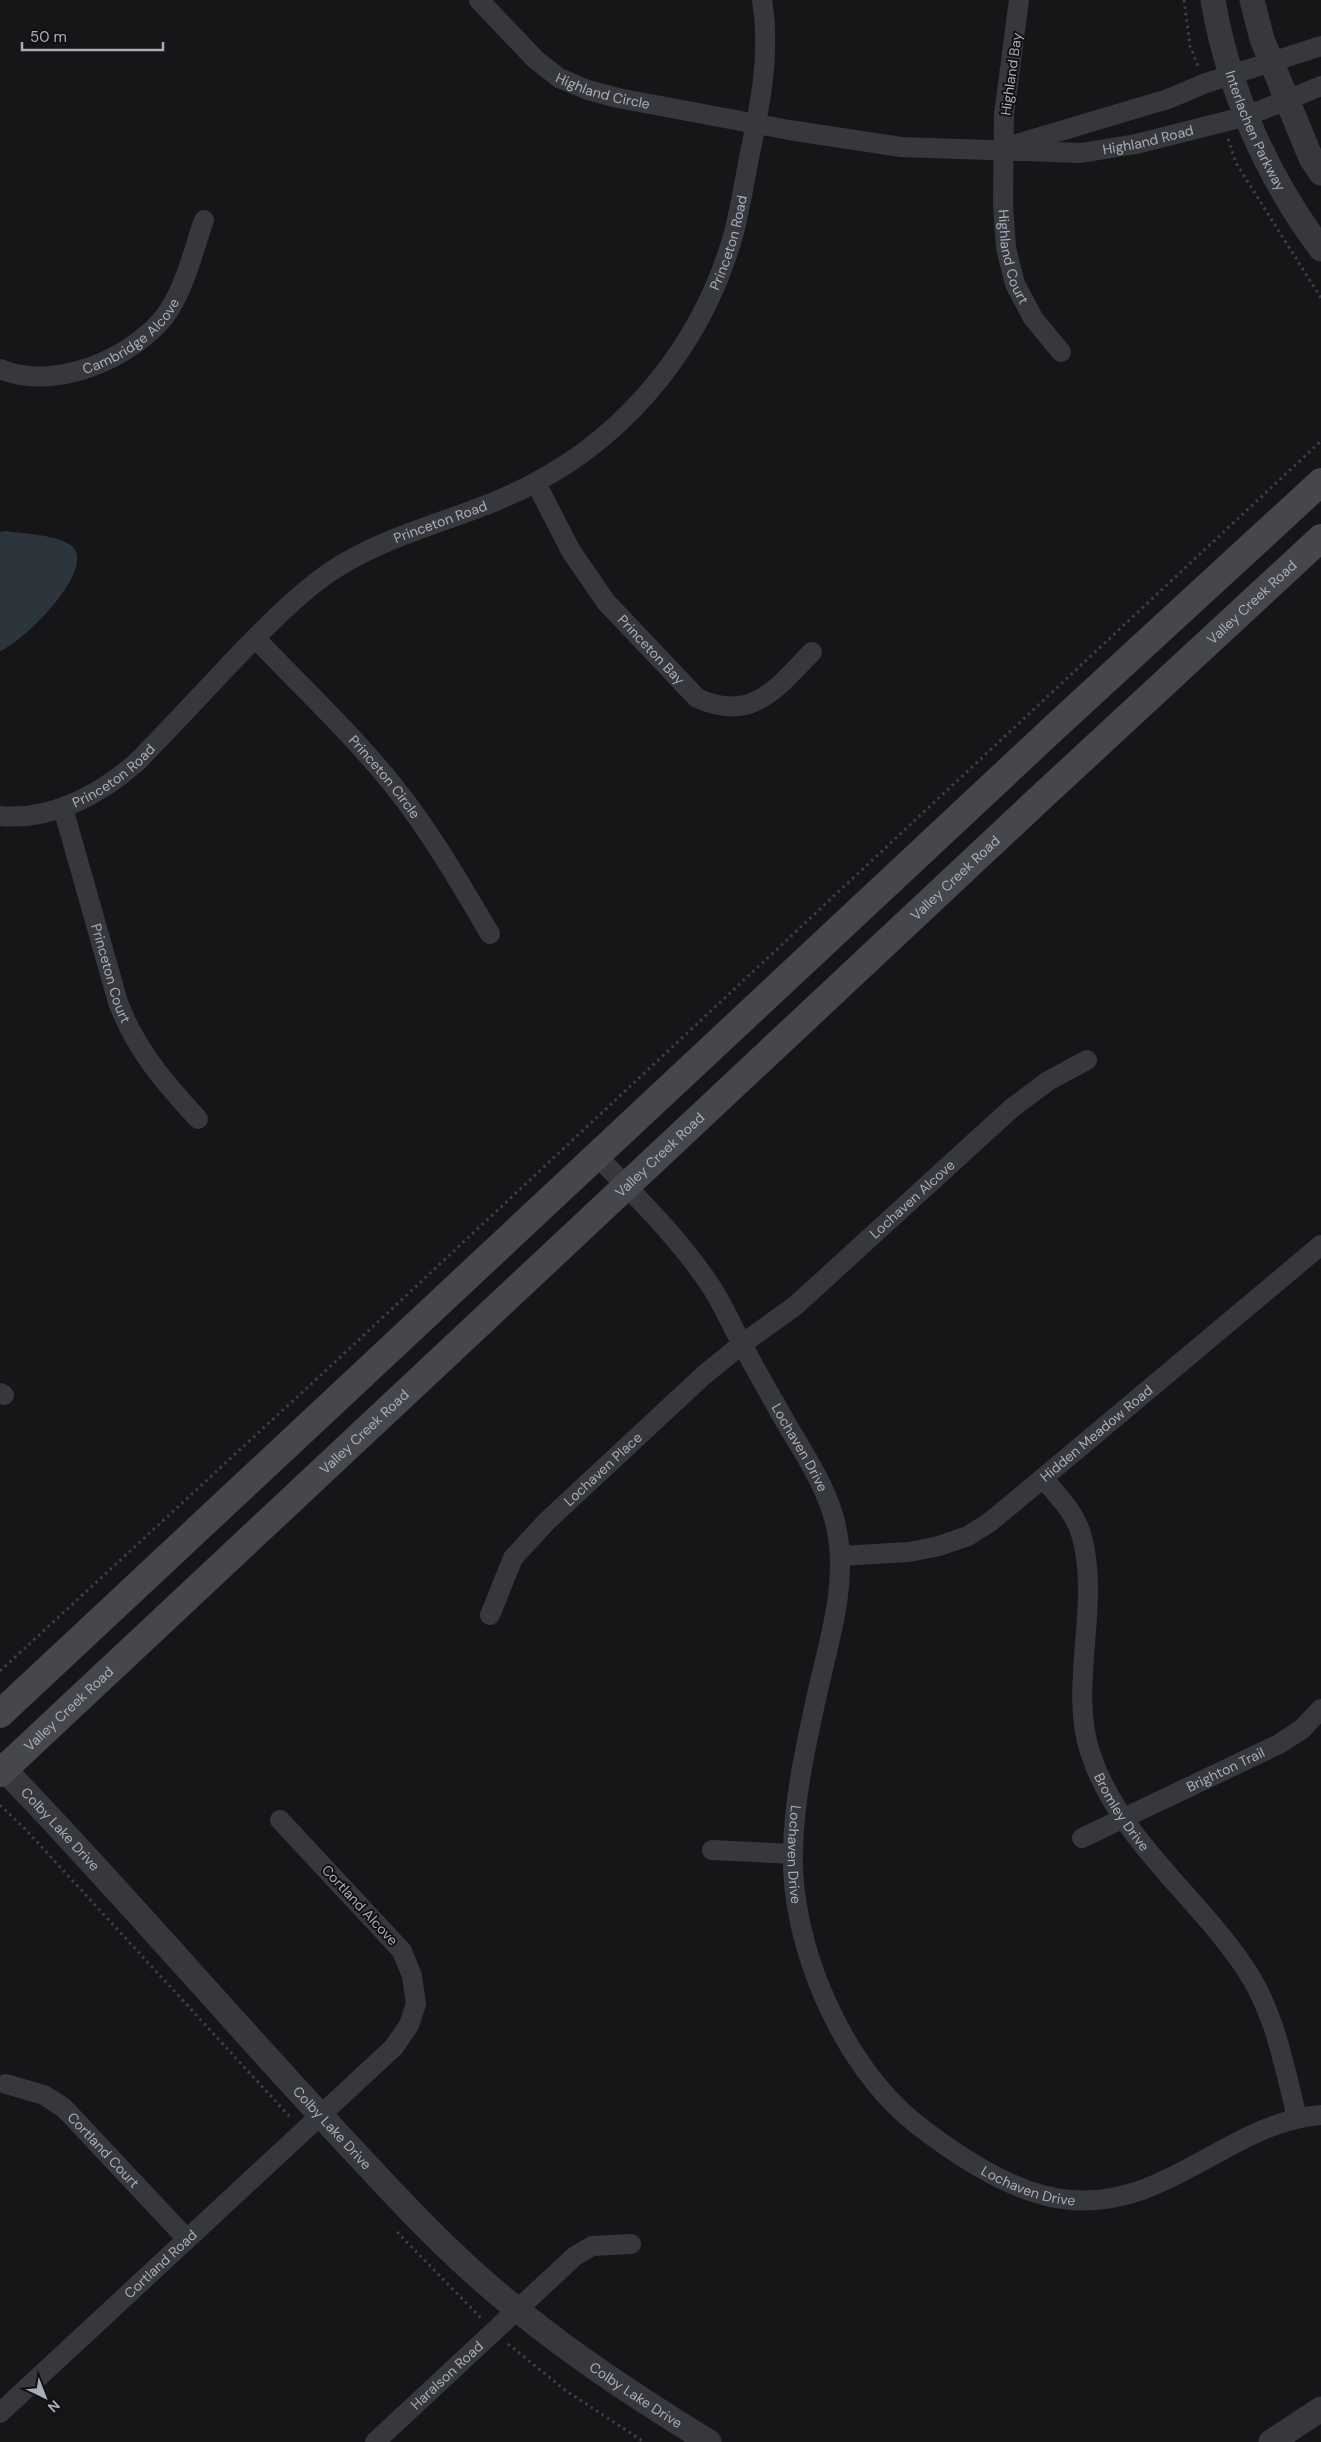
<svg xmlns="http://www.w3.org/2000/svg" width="1321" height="2442" font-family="'DM Sans',sans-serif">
	<rect width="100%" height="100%" fill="#161618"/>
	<path fill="#2c353c" d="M5 531C24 534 52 534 69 544 103 564 22 644 0 651V532Z"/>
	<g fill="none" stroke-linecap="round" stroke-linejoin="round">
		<path stroke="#3d3f44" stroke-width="3" stroke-dasharray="2.5 4" stroke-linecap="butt" d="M1184 0 1190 46 1198 66
			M1228 139 1236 163 1321 298
			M0 1671 335 1362 1321 441
			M0 1805 26 1830 291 2118
			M397 2232 482 2319
			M508 2344 565 2390 644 2442"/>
		<g stroke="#37383d" stroke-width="20">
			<path id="s1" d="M479 0 535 59 559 78 588 90 618 98 789 130 901 147 1081 153 1136 144 1247 116 1321 86"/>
			<path id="s2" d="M1019 0 1004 114 1003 204 1006 248 1015 284 1033 318 1061 352"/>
			<path d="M1017 144 1168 99 1206 83 1321 46"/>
			<path id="s3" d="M0 369C53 392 131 359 165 316 185 289 193 251 204 220"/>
			<path id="s4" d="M536 483 571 551 606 602 697 698C752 723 776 689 812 652"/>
			<path id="s5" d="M255 638C301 686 351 733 393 785 430 831 460 883 490 934"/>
			<path id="s6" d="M63 808 118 1002C136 1050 164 1082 198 1119"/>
			<path id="s7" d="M0 816C52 821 101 794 138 761 169 729 200 696 230 664 261 632 291 600 327 574 390 530 469 519 536 482 632 431 703 341 733 236 740 210 744 184 749 158 760 105 771 54 762 0"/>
			<path id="s8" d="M596 1155C637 1197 680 1239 712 1288 723 1305 731 1324 741 1342 754 1367 768 1391 782 1416 802 1451 827 1486 836 1526 849 1584 828 1643 816 1699 805 1750 794 1799 793 1851 790 1944 842 2065 915 2123 957 2156 1016 2196 1071 2200 1169 2208 1230 2122 1321 2115"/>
			<path d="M0 1393 4 1395"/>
			<path id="s9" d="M1043 1478C1057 1495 1075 1512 1081 1534 1102 1604 1067 1687 1091 1755 1120 1840 1196 1895 1245 1968 1275 2012 1284 2066 1297 2117"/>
			<path id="s10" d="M841 1556 909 1552 939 1546 968 1536 990 1522 1043 1478 1321 1245"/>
			<path id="s11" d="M490 1615 513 1558 547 1521 704 1375 742 1344 795 1306 1012 1108 1048 1081 1087 1060"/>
			<path id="s12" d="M1082 1838 1279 1744 1302 1729 1321 1709"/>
			<path d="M712 1850 793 1854"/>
			<path id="s13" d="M6 2084 44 2095 64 2108 187 2239"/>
			<path id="s14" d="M0 2413 394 2047 409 2025 416 2004 412 1976 402 1951 280 1820"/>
			<path id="s15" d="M375 2442 575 2256 592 2246 631 2244"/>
		</g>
		<g stroke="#37383d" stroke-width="25">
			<path id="s16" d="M1213 0C1228 89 1267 177 1321 249"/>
			<path d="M1252 0 1262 39 1311 158 1321 173"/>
			<path id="s17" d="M0 1765C116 1885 224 2012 338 2134 382 2181 425 2229 473 2272 545 2337 626 2391 709 2442"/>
			<path d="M1271 2442 1321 2409"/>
		</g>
		<g stroke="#45474d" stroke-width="28">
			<path d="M0 1714 1057 725 1321 482"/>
			<path id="s18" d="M0 1773 1036 802 1321 538"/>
		</g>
	</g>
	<g text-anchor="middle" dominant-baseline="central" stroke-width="4" stroke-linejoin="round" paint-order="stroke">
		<g font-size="14" fill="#a8adb8" stroke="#111113">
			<text transform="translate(1011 74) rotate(-82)">Highland Bay</text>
			<text stroke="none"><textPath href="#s1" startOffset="158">Highland Circle</textPath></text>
			<text stroke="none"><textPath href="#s16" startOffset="138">Interlachen Parkway</textPath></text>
			<text stroke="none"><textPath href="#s1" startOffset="710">Highland Road</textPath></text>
			<text stroke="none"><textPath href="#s7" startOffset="964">Princeton Road</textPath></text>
			<text stroke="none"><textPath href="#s2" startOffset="259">Highland Court</textPath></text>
			<text stroke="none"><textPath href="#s3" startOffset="144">Cambridge Alcove</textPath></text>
			<text stroke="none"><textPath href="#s7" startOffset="544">Princeton Road</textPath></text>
			<text stroke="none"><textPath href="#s18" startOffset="1714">Valley Creek Road</textPath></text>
			<text stroke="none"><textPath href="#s4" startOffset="204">Princeton Bay</textPath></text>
			<text stroke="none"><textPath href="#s7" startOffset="124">Princeton Road</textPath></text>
			<text stroke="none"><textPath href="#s5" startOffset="190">Princeton Circle</textPath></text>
			<text stroke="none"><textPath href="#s18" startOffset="1309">Valley Creek Road</textPath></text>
			<text stroke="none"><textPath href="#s6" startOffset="172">Princeton Court</textPath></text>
			<text stroke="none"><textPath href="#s18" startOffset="904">Valley Creek Road</textPath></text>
			<text stroke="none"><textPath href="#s11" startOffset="599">Lochaven Alcove</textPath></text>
			<text stroke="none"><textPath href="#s18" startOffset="499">Valley Creek Road</textPath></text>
			<text stroke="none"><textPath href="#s10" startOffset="294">Hidden Meadow Road</textPath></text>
			<text stroke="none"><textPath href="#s8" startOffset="359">Lochaven Drive</textPath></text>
			<text stroke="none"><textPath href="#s11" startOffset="188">Lochaven Place</textPath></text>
			<text stroke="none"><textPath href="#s18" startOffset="94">Valley Creek Road</textPath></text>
			<text stroke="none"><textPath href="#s12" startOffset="159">Brighton Trail</textPath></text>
			<text stroke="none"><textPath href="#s9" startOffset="356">Bromley Drive</textPath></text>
			<text stroke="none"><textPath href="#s17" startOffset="88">Colby Lake Drive</textPath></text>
			<text stroke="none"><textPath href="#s8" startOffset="779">Lochaven Drive</textPath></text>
			<text transform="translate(360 1905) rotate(47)">Cortland Alcove</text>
			<text stroke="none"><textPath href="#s17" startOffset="492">Colby Lake Drive</textPath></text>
			<text stroke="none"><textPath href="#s13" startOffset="121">Cortland Court</textPath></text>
			<text stroke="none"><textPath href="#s8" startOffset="1214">Lochaven Drive</textPath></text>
			<text stroke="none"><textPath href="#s14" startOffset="219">Cortland Road</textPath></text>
			<text stroke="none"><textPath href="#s15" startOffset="98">Haralson Road</textPath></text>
			<text stroke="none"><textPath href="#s17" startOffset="898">Colby Lake Drive</textPath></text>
		</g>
	</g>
	<g transform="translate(45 2397) rotate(137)" stroke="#111113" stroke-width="4" paint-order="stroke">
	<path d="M0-4L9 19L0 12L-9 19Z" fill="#a8adb8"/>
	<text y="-8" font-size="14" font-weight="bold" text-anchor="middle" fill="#a8adb8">N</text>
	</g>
	<path d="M22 42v8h141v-8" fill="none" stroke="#a8adb8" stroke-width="2.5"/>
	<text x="30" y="42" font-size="15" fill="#a8adb8" stroke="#111113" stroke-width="4" paint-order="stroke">50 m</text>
</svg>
